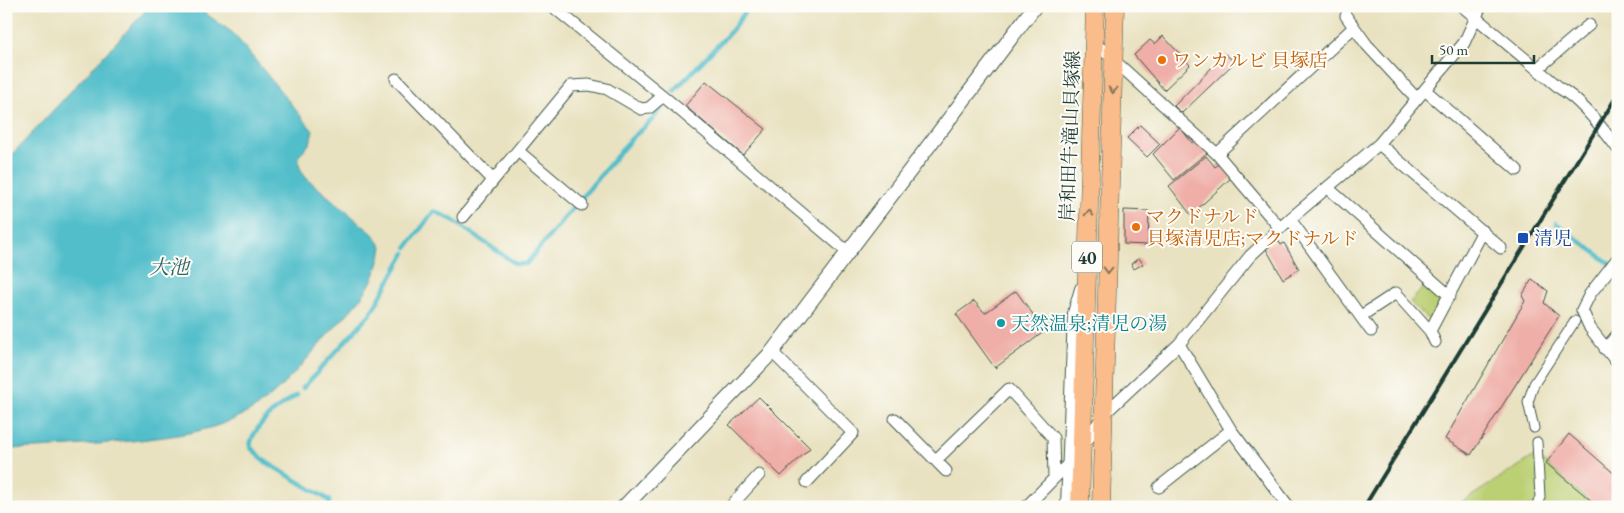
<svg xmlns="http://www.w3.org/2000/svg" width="1624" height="513" font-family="'EB Garamond','Noto Serif JP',serif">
	<rect width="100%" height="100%" fill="#fdfcf7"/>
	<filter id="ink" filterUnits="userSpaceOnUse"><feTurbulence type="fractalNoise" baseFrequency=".02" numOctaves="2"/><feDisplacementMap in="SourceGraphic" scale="10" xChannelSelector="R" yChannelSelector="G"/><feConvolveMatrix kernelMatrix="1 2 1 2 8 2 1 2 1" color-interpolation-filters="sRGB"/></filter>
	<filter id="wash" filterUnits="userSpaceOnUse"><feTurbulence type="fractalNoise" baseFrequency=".0096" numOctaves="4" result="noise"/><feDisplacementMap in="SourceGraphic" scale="20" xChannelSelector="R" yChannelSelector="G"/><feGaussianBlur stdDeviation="1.12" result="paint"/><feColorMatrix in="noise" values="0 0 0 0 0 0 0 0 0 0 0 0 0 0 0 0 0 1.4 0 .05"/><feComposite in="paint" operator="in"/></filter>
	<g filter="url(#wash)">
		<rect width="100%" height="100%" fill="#e9e2c1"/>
		<path fill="#bbcf73" stroke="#6d8654" d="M1426 285 1442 298 1431 319 1426 318 1410 302Z
			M1536 455 1596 507H1454Z"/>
		<path fill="#51beca" stroke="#387e7f" d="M150 6H195L233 33 313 131 310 143 299 156V166L305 177 373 234 382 247C375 291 353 307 325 338 304 362 282 390 255 408 217 432 175 436 131 441 90 445 48 448 6 449V161Z"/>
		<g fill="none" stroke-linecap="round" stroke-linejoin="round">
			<path stroke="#51beca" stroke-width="4.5" d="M674 91 733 29 749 6
				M1556 223 1609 263
				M407 247 434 211 451 219 516 264H526L631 139 653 119 663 106
				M303 388 371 313 405 253
				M297 395C280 406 252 425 250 447L266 462 329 500V507"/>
		</g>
		<g id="blocks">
			<path fill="#efaea7" d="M1163 36 1190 65 1164 90 1134 55 1150 40 1155 44Z
				M1225 54 1235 62 1182 113 1174 106Z
				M706 81 766 129 743 155 685 106Z
				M1140 125 1160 144 1147 157 1127 138Z
				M1180 127 1192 143 1196 140 1207 153 1174 180 1153 154Z
				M1206 156 1215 167 1220 163 1232 177 1191 215 1169 186Z
				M1124 210 1149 211 1148 245 1124 244Z
				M1278 240 1281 245 1284 243 1299 269 1283 279 1265 247Z
				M1139 258 1143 264 1134 269 1131 264Z
				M1532 279 1548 291 1544 303 1559 316 1471 455 1445 439 1525 301 1522 296Z
				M1016 291 1045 331 995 368 956 314 974 301 985 313Z
				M759 397 810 448 781 476 729 425Z
				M1569 434 1618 477V507H1599L1546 463Z"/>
		</g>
	</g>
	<g filter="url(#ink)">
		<use href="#blocks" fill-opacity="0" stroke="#3d5649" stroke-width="1"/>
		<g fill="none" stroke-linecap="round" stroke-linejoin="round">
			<g stroke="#3d5649" stroke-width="11">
				<path id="pedestrian" d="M1534 428 1528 402 1534 384 1575 321
					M1536 507 1540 497 1537 442"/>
			</g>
			<g stroke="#3d5649" stroke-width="13">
				<path id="minor" d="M552 6 663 96 849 253
					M1462 6 1561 89C1581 100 1604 130 1618 149
					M1346 16 1367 45 1417 99
					M1094 42 1217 154 1280 228
					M1537 69 1589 25
					M396 79 493 180
					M1425 90 1517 170
					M1379 144 1501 248
					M518 151 582 205
					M1217 154 1354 27
					M1328 188 1450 296
					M463 217 571 86 589 85 607 89 641 109 649 108 663 96
					M1290 219 1371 331
					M1618 258 1590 294 1582 310 1590 328 1618 364
					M1361 316 1396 293 1430 331 1435 342
					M1430 331 1483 231
					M1179 344 1231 430 1289 507
					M1605 349 1618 334
					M772 352 853 433 807 482
					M895 419 946 471
					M1083 447 1103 415 1179 344 1250 256 1290 219 1379 144 1464 43 1481 6
					M936 460 1009 389 1053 438 1054 477
					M1159 487 1231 430
					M730 507 759 475
					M1026 507 1073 459"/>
			</g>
			<g stroke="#3d5649" stroke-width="16">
				<path id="tertiary" d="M624 507 772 352 1035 6
					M1068 507 1075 313 1082 289"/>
			</g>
			<g stroke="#3d5649" stroke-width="19">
				<path id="primary" d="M1080 507 1095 6
					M1101 507 1115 6"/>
			</g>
			<use href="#pedestrian" stroke="#fff" stroke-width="9"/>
			<use href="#minor" stroke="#fff" stroke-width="11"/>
			<use href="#tertiary" stroke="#fff" stroke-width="14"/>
			<use href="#primary" stroke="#fabc8b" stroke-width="18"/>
			<path stroke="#1f3d34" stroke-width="4" d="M1364 507 1618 94"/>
		</g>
		<defs><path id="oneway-chevron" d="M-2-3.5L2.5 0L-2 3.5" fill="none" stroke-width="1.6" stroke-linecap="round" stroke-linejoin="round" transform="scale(1.25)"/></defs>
		<g stroke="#82765b">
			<use href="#oneway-chevron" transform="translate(1113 90) rotate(92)"/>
			<use href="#oneway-chevron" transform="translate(1089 213) rotate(-88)"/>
			<use href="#oneway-chevron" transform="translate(1108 270) rotate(92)"/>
		</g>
	</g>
	<g fill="#e8710a" stroke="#fdfcf7" stroke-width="2">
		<circle cx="1162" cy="60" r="5"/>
		<circle cx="1136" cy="227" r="5"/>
	</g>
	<rect fill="#1a4fb4" stroke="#fdfcf7" stroke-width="2" x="1517" y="232" width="12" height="12" rx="2.5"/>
	<circle fill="#0f9aa8" stroke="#fdfcf7" stroke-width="2" cx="1001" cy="323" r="5"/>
	<g text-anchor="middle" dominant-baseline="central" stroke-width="4" stroke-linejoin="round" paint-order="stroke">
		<rect fill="#fdfcf7" stroke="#62766e" stroke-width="1" x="1072" y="241.5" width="30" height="31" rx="4"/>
		<g font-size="18" font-weight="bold" fill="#1f3d34">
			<text x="1087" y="257">40</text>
		</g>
		<g font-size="19" fill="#c56008" stroke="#fdfcf7" text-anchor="start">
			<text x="1172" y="60">ワンカルビ 貝塚店</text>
			<text x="1146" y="216">マクドナルド<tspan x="1146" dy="22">貝塚清児店;マクドナルド</tspan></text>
		</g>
		<g font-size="19" fill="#1f3d34" stroke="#fdfcf7">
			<text transform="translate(1070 136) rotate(-88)">岸和田牛滝山貝塚線</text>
		</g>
		<g font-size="19" fill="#164399" stroke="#fdfcf7" text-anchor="start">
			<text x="1534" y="238">清児</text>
		</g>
		<g font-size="19" fill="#0d838f" stroke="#fdfcf7" text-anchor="start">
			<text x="1011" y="323">天然温泉;清児の湯</text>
		</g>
		<g font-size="20" font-style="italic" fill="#2e6461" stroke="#fdfcf7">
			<text x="169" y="267">大池</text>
		</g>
	</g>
	<rect width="1624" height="513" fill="none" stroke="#fdfcf7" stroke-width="25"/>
	<path d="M1432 55v8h102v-8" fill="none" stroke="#1f3d34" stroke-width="2.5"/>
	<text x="1439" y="55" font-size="15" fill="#1f3d34" stroke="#fdfcf7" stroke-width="4" paint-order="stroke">50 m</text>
</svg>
